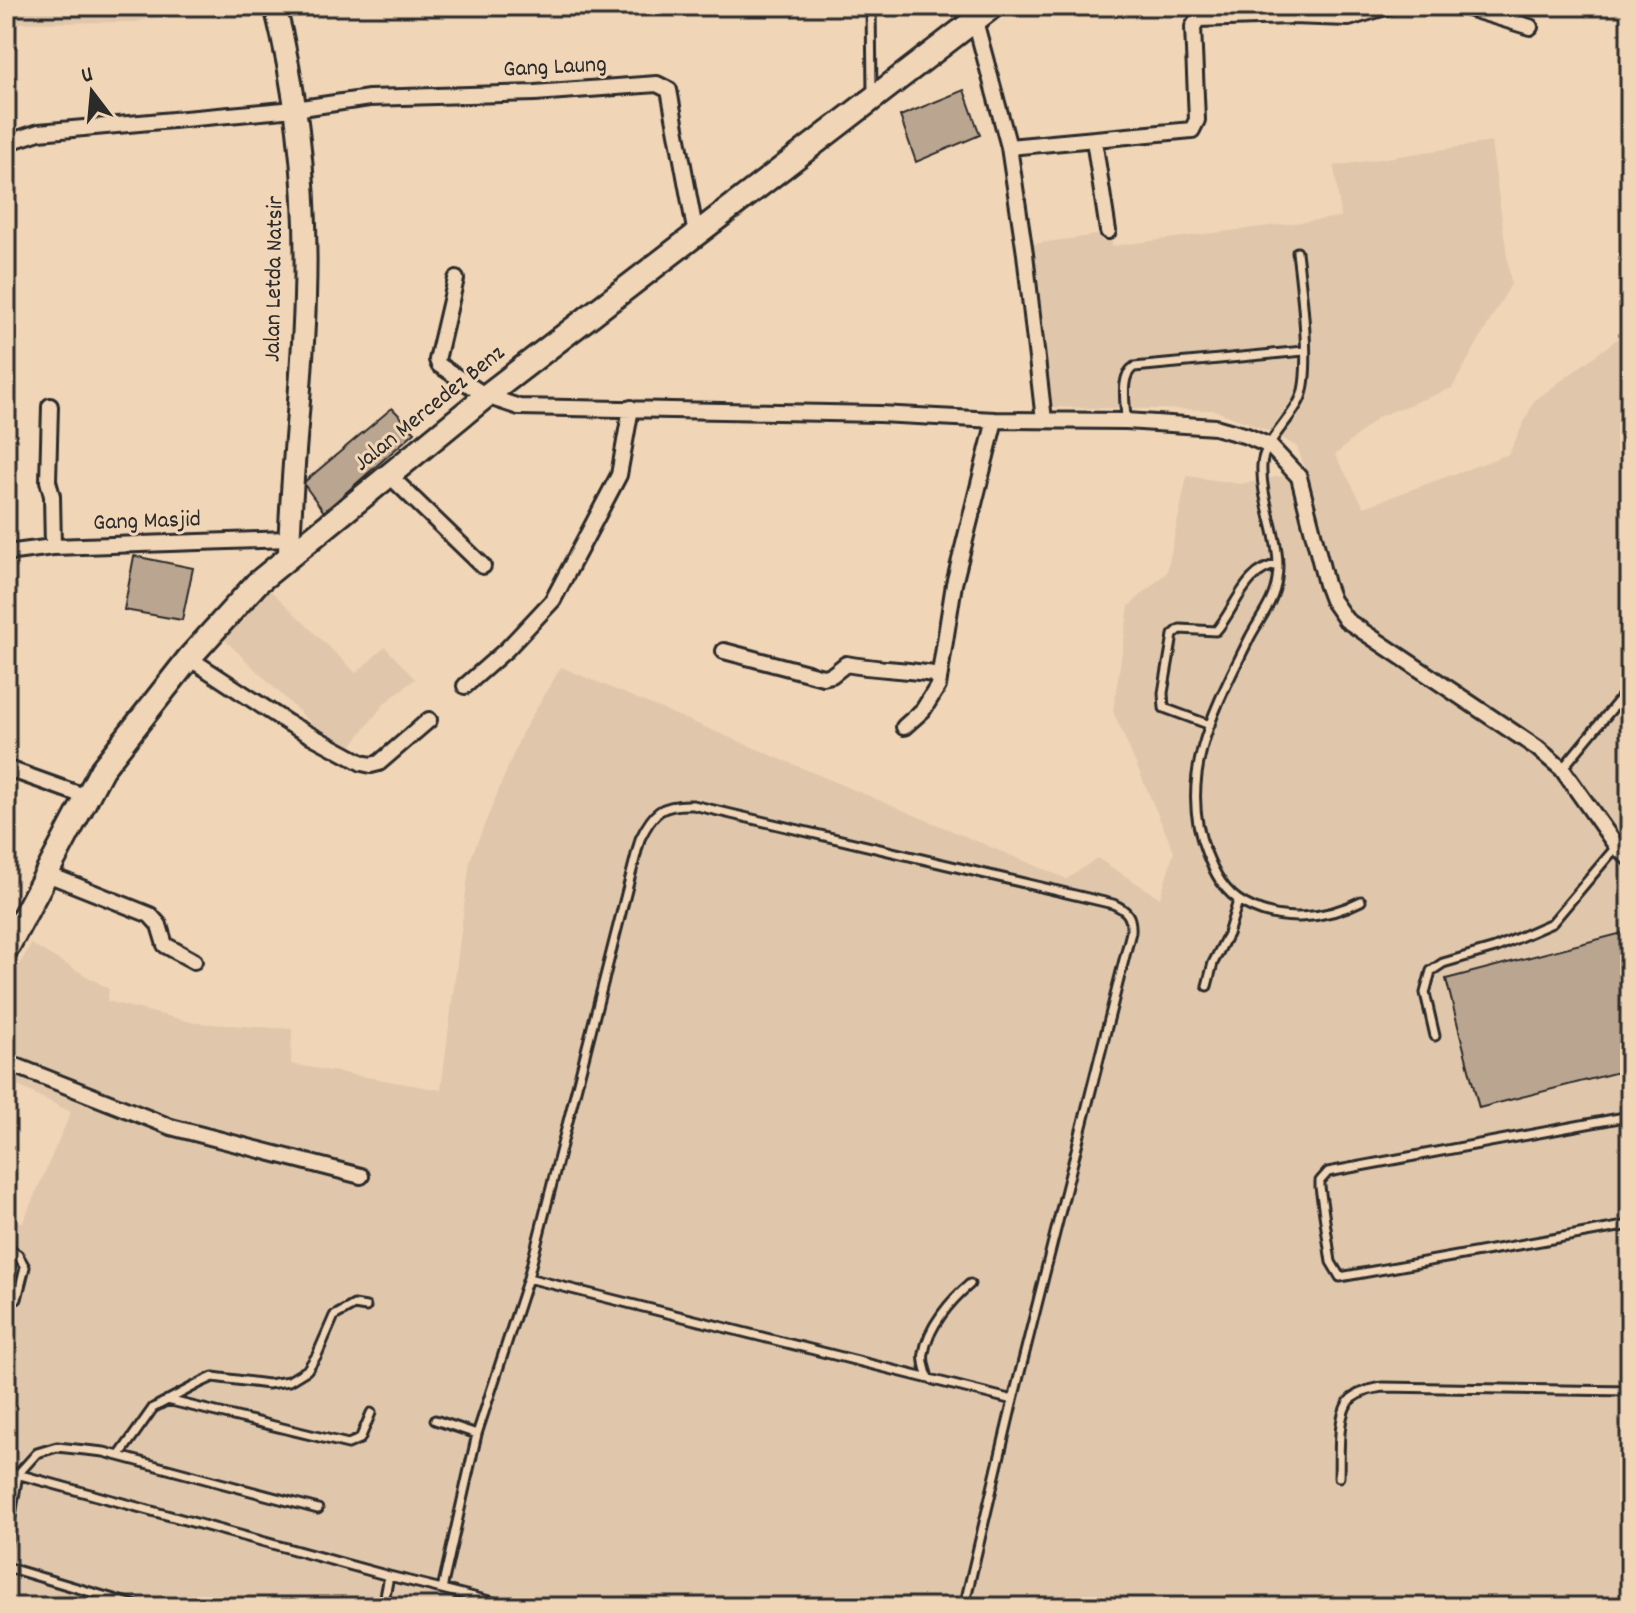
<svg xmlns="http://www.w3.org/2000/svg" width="1636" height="1613" font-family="Dekko,sans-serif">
	<rect width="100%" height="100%" fill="#f0d5b7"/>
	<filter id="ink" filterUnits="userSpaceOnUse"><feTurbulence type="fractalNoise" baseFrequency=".0125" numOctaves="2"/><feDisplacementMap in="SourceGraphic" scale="16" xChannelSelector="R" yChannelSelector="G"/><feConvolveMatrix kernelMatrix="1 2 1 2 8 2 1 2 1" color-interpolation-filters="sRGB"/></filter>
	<g filter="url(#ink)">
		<path fill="#e0c7ab" d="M6 6H198L136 22 6 23Z
			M1491 142 1511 284 1452 388 1378 417 1335 455 1364 507 1509 454 1534 401 1623 335 1630 334V1607H6V1219L23 1222 71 1112 6 1080V988L31 944 109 989 107 1001 195 1023 292 1029 291 1064 441 1090 470 860 522 733 561 667 1067 879 1097 858 1160 898 1174 852 1113 711 1129 606 1167 572 1187 476 1241 484 1306 471 1297 447 1274 433 1214 410 1044 407 1027 245 1111 233 1112 246 1341 217 1334 166Z
			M270 590 356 673 385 647 415 679 385 703 351 746 316 728 222 637Z"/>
		<path fill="#baa590" stroke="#2b2b2b" stroke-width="2" d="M964 90 980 135 916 162 900 116Z
			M392 408 415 432 324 512 303 483Z
			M134 556 193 568 182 620 124 610Z
			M1630 931V1069L1479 1108 1446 979Z"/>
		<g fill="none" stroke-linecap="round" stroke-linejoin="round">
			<g stroke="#2b2b2b" stroke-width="13">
				<path id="lane" d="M871 6 872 93
					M1297 252C1301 284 1312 369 1301 397 1293 418 1263 442 1262 465 1260 503 1283 542 1277 579 1274 603 1259 619 1249 639 1216 706 1176 777 1206 852 1214 872 1224 893 1245 904 1281 924 1326 919 1361 901
					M1126 421C1126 405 1119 376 1134 367L1304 351
					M1210 725 1164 708 1163 693 1173 635 1180 629 1216 631C1235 610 1245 568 1278 565
					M1562 769 1630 687
					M1207 986 1213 963 1228 934 1238 901
					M1435 1036 1425 993 1431 971 1443 963 1495 948 1552 923 1616 847
					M1630 1116 1328 1172 1320 1181V1187L1331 1262 1340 1277 1630 1225
					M6 1247 18 1255 25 1267 17 1299
					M528 1278 1013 1400
					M928 1378C926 1370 922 1361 924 1353 928 1327 951 1300 970 1284
					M167 1400 348 1444 360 1439 371 1413
					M435 1420 477 1434
					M119 1456 153 1408 202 1382 213 1377 268 1384 289 1381 307 1370 317 1355 334 1316 354 1305 366 1307
					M6 1471 389 1576 383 1607
					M1339 1477C1340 1457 1336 1411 1352 1398 1361 1391 1372 1389 1382 1387L1630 1391
					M6 1546 18 1474 37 1453 57 1447 104 1452 318 1509
					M6 1567 141 1607
					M389 1576 442 1589 477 1434 528 1278 640 839C653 812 661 804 693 805L1113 904C1127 910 1132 916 1131 932L1013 1400 964 1607
					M442 1589 513 1607"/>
			</g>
			<g stroke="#2b2b2b" stroke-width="20">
				<path id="street" d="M971 6 1009 147 1025 254 1044 420
					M1461 6 1530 27
					M1094 140 1108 231
					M6 143 39 132 295 109 369 98 535 93 657 84 669 90 696 235
					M1009 147 1192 130 1197 120 1193 27 1198 19 1291 16 1349 18 1389 6
					M456 279 437 360 439 365 486 396 519 407 879 414 995 420 1126 421 1215 427 1247 436 1270 446 1299 477 1326 584 1332 600 1346 620 1537 748 1562 769 1617 847 1630 859
					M50 406 48 481 52 496 53 547
					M389 475 483 566
					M6 553 53 547 289 539
					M724 651 823 677 832 675 846 664C878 670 906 669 939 675
					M189 658 288 723 362 763 371 765 379 763 429 720
					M465 686 507 649 553 600 619 475 631 408
					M904 727 923 710 938 686 954 584 995 420
					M6 768 87 797
					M47 874 150 915 159 925 165 945 194 961
					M6 1062 171 1127 361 1176"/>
			</g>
			<g stroke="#2b2b2b" stroke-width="26">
				<path id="secondary" d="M275 6C299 100 308 200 305 297 303 383 291 469 289 554"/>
			</g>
			<g stroke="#2b2b2b" stroke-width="28">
				<path id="primary" d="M6 950 102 769 189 658 257 583 486 396 993 6"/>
			</g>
			<use href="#lane" stroke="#f0d5b7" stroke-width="7"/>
			<use href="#street" stroke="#f0d5b7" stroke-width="14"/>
			<use href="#secondary" stroke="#f0d5b7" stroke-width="20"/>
			<use href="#primary" stroke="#f0d5b7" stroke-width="22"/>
		</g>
	</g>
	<g text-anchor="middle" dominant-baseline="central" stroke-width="6" stroke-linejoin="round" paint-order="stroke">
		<g font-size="24" fill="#2b2b2b" stroke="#f0d5b7">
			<text transform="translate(555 68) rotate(-3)">Gang Laung</text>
			<text transform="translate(275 279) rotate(-89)">Jalan Letda Natsir</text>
			<text transform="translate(430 409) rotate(-39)">Jalan Mercedez Benz</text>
			<text transform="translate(147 522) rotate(-2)">Gang Masjid</text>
		</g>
	</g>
	<rect width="1636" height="1613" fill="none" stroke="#f0d5b7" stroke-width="32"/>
	<rect x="16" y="16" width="1604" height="1581" fill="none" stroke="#2b2b2b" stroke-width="3" filter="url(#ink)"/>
	<g transform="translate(92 92) rotate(344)" stroke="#f0d5b7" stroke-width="6" paint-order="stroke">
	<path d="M0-6L14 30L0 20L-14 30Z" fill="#2b2b2b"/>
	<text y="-12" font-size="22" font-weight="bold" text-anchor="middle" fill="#2b2b2b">U</text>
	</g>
</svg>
